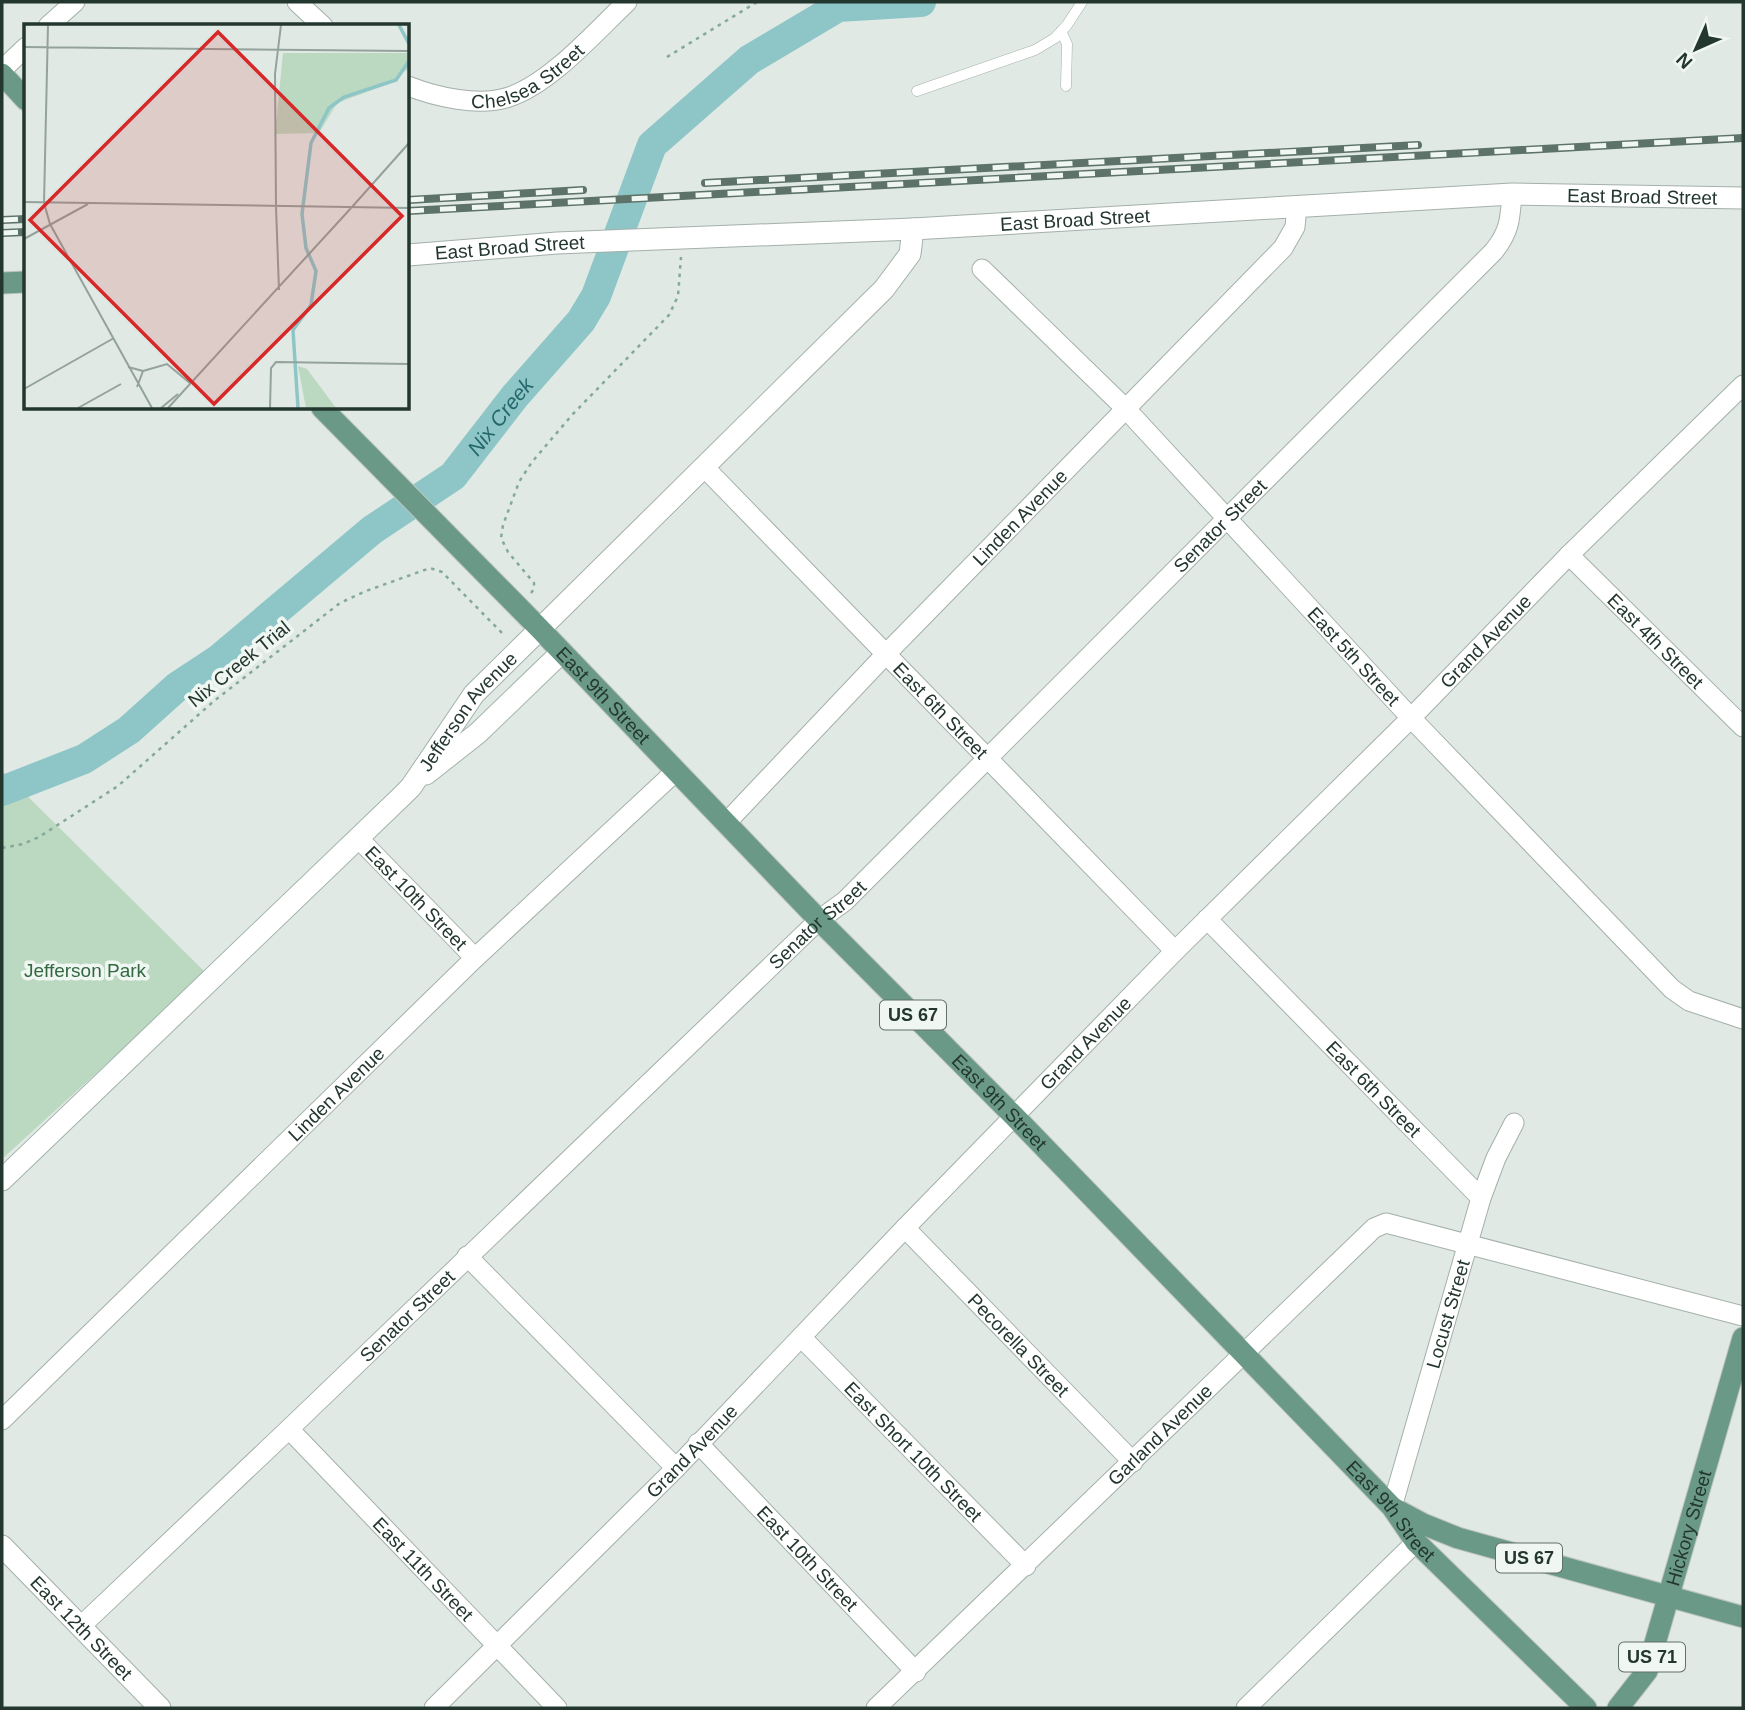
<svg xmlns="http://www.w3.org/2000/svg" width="1745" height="1710" font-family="Helvetica,sans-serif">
	<rect width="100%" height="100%" fill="#e0e9e4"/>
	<path fill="#bbd8c0" d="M2 771 206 973 2 1159Z"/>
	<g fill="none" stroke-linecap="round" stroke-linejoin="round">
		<path stroke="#8ec6c8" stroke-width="30" id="s1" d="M2 791 84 759 129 730 178 686 219 659 372 530 453 476 515 396 581 321 596 296 652 145 749 60 838 7 921 2"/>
		<g stroke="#a4b0aa" stroke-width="11">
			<path id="service" d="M1061 31 1067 44 1066 86
				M917 91 1035 50 1055 38 1067 25 1082 2"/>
		</g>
		<g stroke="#a4b0aa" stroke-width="21">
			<g id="minor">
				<path d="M297 2 323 26"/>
				<path d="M48 26 75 2"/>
				<path d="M2 70 26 47"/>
				<path id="s2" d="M408 86C436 97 479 107 509 97 551 83 595 32 627 2"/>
				<path id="s3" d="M982 269 1126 409 1411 718 1672 989 1689 1001 1743 1019"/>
				<path id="s4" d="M705 468 1175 951"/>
				<path id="s5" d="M1569 555 1743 727"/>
				<path id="s6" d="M726 823 886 654 1283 248 1295 227 1297 206"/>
				<path id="s7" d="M359 839 475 958"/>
				<path id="s8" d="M1207 919 1481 1198"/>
				<path id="s9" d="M905 1228 1133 1462"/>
				<path d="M467 1256 676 1468"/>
				<path id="s10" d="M802 1338 1026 1566"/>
				<path id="s11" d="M2 1420 475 958 676 771"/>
				<path id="s12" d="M289 1429 557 1708"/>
				<path id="s13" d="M698 1443 916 1672"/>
				<path id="s14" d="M1392 1507 1481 1198 1496 1158 1514 1123"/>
				<path id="s15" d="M81 1626 289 1429 819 920 845 901 1494 251C1510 231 1510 219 1512 194"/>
				<path id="s16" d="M434 1708 676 1468 905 1228 1175 951 1411 718 1569 555 1743 385"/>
				<path id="s17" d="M876 1708 1374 1228 1386 1223 1743 1316"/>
				<path d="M1246 1708 1416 1542"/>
			</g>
		</g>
		<g stroke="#a4b0aa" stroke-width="23">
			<g id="tertiary">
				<path id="s18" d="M408 255 557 243 913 229 1512 194 1743 198"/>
				<path d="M540 629 884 289 910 254 913 229"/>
				<path id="s19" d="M2 1546 160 1708"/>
			</g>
		</g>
		<g stroke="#a1b3aa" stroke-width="23">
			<g id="secondary">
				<path d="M426 774 478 733 562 652"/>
				<path id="s20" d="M2 1180 402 796 411 787 474 694 540 629"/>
			</g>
		</g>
		<g stroke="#bdc3c1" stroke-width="23">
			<g id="primary">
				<path d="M2 74 26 100"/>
				<path d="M2 283 26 282"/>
				<path id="s21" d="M322 408 540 629 819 920 1014 1116 1392 1507 1416 1542 1586 1708"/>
				<path d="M1395 1509 1423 1524 1458 1538 1743 1617"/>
				<path id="s22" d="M1618 1708 1647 1671 1743 1338"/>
			</g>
		</g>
		<path stroke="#84a999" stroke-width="2.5" stroke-dasharray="3.5 5" stroke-linecap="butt" d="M667 57 757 2
			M531 593 534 589V583L508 552 501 538 503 525 519 482 532 462 572 415 669 315 678 296 681 257
			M2 848 23 844 39 837 118 786 214 701 340 603 366 591 430 568 442 572 505 636"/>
		<use href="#service" stroke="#fff" stroke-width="10"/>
		<use href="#minor" stroke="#fff" stroke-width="19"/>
		<use href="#tertiary" stroke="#fff" stroke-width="21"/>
		<use href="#secondary" stroke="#fff" stroke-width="21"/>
		<use href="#primary" stroke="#6a9987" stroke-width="21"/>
		<g stroke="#5d736a" stroke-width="8">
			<path id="rail" d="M705 183 1418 145
				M408 200 583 190
				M408 211 1743 138
				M2 220 26 219
				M2 233 26 232"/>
		</g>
		<use href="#rail" stroke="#f0f6f2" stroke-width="5" stroke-dasharray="16" stroke-linecap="butt"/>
	</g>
	<g text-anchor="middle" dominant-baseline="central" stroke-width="7" stroke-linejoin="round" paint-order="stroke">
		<g fill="#f0f6f2" stroke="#60706a" stroke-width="2">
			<rect x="880" y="1000.5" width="66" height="29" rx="5"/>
			<rect x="1496" y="1543.5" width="66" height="29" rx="5"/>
			<rect x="1619" y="1642.5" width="66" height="29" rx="5"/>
		</g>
		<g font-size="18" font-weight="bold" fill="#23372f">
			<text x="913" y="1015">US 67</text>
			<text x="1529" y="1558">US 67</text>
			<text x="1652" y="1657">US 71</text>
		</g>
		<g font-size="19" fill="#23372f" stroke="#f0f6f2">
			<text stroke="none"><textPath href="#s2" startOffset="128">Chelsea Street</textPath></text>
			<text stroke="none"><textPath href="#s18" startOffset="1236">East Broad Street</textPath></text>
			<text stroke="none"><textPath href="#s18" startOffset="668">East Broad Street</textPath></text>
			<text stroke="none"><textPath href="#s18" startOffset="102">East Broad Street</textPath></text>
			<text stroke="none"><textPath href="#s6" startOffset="424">Linden Avenue</textPath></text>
			<text stroke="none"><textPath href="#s15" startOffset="1584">Senator Street</textPath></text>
			<text stroke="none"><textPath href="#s16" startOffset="1498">Grand Avenue</textPath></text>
			<text stroke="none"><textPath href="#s5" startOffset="122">East 4th Street</textPath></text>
			<text stroke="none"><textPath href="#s3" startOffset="537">East 5th Street</textPath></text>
			<text transform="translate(239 664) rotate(-39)">Nix Creek Trial</text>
			<text stroke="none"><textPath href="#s21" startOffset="402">East 9th Street</textPath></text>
			<text stroke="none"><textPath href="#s4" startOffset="338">East 6th Street</textPath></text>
			<text stroke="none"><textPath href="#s20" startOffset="662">Jefferson Avenue</textPath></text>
			<text stroke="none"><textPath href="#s7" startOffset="82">East 10th Street</textPath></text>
			<text stroke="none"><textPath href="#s15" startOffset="1017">Senator Street</textPath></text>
			<text stroke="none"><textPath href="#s16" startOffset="931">Grand Avenue</textPath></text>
			<text stroke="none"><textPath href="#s8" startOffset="238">East 6th Street</textPath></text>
			<text stroke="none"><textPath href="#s11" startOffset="467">Linden Avenue</textPath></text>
			<text stroke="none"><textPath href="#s21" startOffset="970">East 9th Street</textPath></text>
			<text stroke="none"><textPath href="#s14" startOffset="201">Locust Street</textPath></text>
			<text stroke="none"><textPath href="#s15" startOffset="450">Senator Street</textPath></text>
			<text stroke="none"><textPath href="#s9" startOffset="163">Pecorella Street</textPath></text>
			<text stroke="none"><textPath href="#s17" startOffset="394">Garland Avenue</textPath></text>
			<text stroke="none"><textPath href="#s16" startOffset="364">Grand Avenue</textPath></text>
			<text stroke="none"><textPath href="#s10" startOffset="159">East Short 10th Street</textPath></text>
			<text stroke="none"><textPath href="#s21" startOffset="1536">East 9th Street</textPath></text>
			<text stroke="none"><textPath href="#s22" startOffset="196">Hickory Street</textPath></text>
			<text stroke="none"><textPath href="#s13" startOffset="159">East 10th Street</textPath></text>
			<text stroke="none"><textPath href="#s12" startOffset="194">East 11th Street</textPath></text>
			<text stroke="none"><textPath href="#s19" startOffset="114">East 12th Street</textPath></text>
		</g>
		<g font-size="19" fill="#326941" stroke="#f0f6f2">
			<text x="85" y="970">Jefferson Park</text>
		</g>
		<g font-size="21" font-style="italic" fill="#25686b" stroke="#f0f6f2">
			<text stroke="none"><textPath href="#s1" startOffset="630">Nix Creek</textPath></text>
		</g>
	</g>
	<g transform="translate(24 24)">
		<rect width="385" height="385" fill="#e0e9e4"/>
		<path d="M259 29H385V44L364 60 313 79 295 109 251 110ZM274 342 283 345 312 384H282Z" fill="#bbd8c0"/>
		<path fill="none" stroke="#8ec6c8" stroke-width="3.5" d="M375 1 385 20M274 384 269 306 287 281 292 247 282 224 278 190 287 119 305 84 320 73 372 56 385 37"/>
		<path fill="none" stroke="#94a29c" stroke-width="2" d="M0 23 385 27M0 178 385 184M20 179 24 1M20 179 26 200 128 384M252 183 255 266M252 183 251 50 257 1M328 183 385 119M0 215 64 180M104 343 119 347 113 363M119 347 143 340 167 360M0 365 90 314M54 384 97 360M137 384 154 370M144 384 328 183M246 384 247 344 252 338 385 340"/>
		<path fill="#d62828" fill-opacity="0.15" stroke="#d62828" stroke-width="3.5" d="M194 8 378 192 190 380 6 196Z"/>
		<rect width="385" height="385" fill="none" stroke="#23372f" stroke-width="3.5"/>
	</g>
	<rect width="1745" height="1710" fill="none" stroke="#23372f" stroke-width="7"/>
	<g transform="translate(1696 49) rotate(225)" stroke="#f0f6f2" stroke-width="5" paint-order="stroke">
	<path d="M0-5L12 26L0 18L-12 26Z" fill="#23372f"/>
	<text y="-10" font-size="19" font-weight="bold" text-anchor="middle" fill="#23372f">N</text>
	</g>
</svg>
